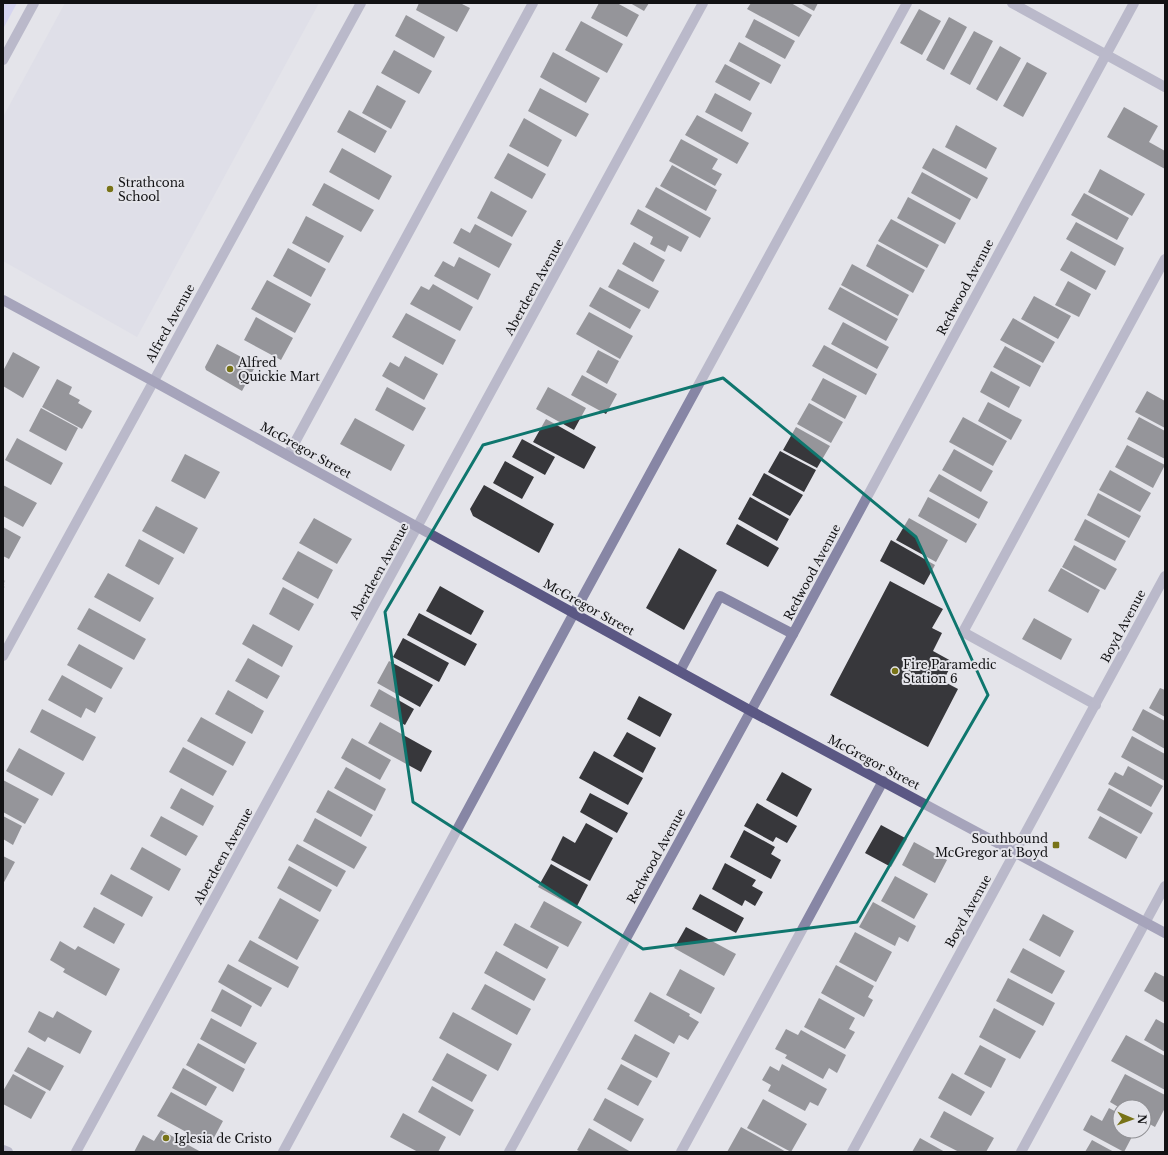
<svg xmlns="http://www.w3.org/2000/svg" width="1168" height="1155" font-family="'Libre Baskerville',serif">
	<rect width="100%" height="100%" fill="#e4e4ea"/>
	<path fill="#d9d9e6" d="M65 3H319L137 337 3 261V117Z"/>
	<path fill="#c4c3f8" d="M3 3H17L3 29Z"/>
	<path fill="#37373b" d="M419 3H460L470 8 457 32 416 10Z
		M599 3H617L639 15 627 37 591 18Z
		M630 3H649L644 11Z
		M751 3H791L812 15 799 37 747 9Z
		M800 3H818L814 11Z
		M919 9 941 21 922 55 900 43Z
		M406 15 445 37 434 58 395 36Z
		M949 17 967 27 944 70 926 60Z
		M754 19 795 41 785 59 745 37Z
		M581 21 623 44 607 73 565 50Z
		M974 31 993 41 970 85 950 74Z
		M739 42 781 65 771 84 729 61Z
		M1000 46 1021 58 997 101 976 89Z
		M394 50 432 71 419 94 381 73Z
		M553 52 600 78 586 103 540 77Z
		M1027 62 1047 73 1023 117 1003 106Z
		M725 64 760 83 750 101 715 82Z
		M377 85 406 101 391 129 362 113Z
		M540 88 589 114 576 137 528 111Z
		M715 93 752 113 742 132 705 112Z
		M1124 107 1158 126 1149 142 1165 151V169L1107 137Z
		M349 110 387 131 375 153 337 132Z
		M697 115 749 143 737 164 685 135Z
		M524 118 562 140 548 167 509 146Z
		M956 125 997 148 986 169 945 147Z
		M681 139 718 159 712 169 722 174 715 186 669 161Z
		M342 148 392 176 379 200 329 172Z
		M933 148 988 178 977 199 922 168Z
		M508 153 546 174 532 199 494 178Z
		M672 165 717 190 706 211 660 186Z
		M1100 169 1145 194 1132 216 1088 192Z
		M922 172 971 199 960 220 911 193Z
		M324 183 374 210 361 232 312 205Z
		M656 187 711 218 700 238 645 207Z
		M491 191 527 211 512 237 477 218Z
		M1084 193 1129 218 1117 240 1071 215Z
		M908 197 956 223 945 244 897 218Z
		M638 209 689 237 681 252 668 245 665 252 650 244 653 237 630 224Z
		M306 216 344 236 329 263 292 243Z
		M891 219 939 245 927 268 878 241Z
		M1076 222 1124 248 1115 266 1066 239Z
		M475 224 512 244 499 268 453 243 461 228 470 233Z
		M634 242 665 260 653 282 622 264Z
		M877 244 925 270 913 293 866 266Z
		M288 248 326 269 311 297 273 276Z
		M1071 251 1106 271 1096 290 1060 270Z
		M459 257 491 274 478 300 434 276 443 261 454 267Z
		M852 264 909 295 898 316 841 285Z
		M618 269 659 291 649 309 608 287Z
		M267 280 311 304 295 333 251 309Z
		M1068 281 1091 294 1079 317 1055 305Z
		M433 284 473 307 460 331 410 304 421 286 429 290Z
		M600 287 641 310 630 329 589 306Z
		M840 287 898 319 886 341 828 309Z
		M1034 296 1071 316 1058 339 1021 319Z
		M589 312 633 336 620 359 576 334Z
		M406 313 456 340 443 365 392 337Z
		M256 317 293 338 281 360 244 340Z
		M1013 318 1055 342 1043 363 1000 340Z
		M843 322 889 347 877 369 831 344Z
		M217 344 256 365 242 391 206 370 205 367Z
		M824 345 877 374 866 395 812 366Z
		M1005 346 1041 366 1030 387 993 367Z
		M598 350 619 361 607 384 586 372Z
		M13 352 40 367 23 398 3 386V371Z
		M405 356 438 374 424 400 382 376 390 362 399 367Z
		M991 371 1020 387 1009 408 980 392Z
		M582 375 617 394 606 414 571 395Z
		M823 378 857 396 845 419 811 400Z
		M57 379 72 387 69 394 80 400 78 403 92 411 82 429 42 407Z
		M387 387 426 408 413 431 375 410Z
		M548 387 586 408 574 430 536 409Z
		M1147 391 1165 401V428L1135 412Z
		M988 402 1022 420 1011 440 978 421Z
		M809 403 843 422 831 443 797 424Z
		M41 408 78 428 66 451 29 431Z
		M963 417 1007 441 993 466 949 442Z
		M1139 417 1165 431V459L1127 439Z
		M355 418 405 445 391 471 340 444Z
		M546 419 596 447 584 469 533 442Z
		M796 427 830 446 817 468 783 450Z
		M17 438 63 463 51 485 5 460Z
		M522 439 555 457 545 475 512 457Z
		M1127 445 1165 465 1153 488 1115 467Z
		M954 449 993 471 981 492 942 470Z
		M780 451 816 470 804 492 768 472Z
		M185 454 220 472 205 499 171 481Z
		M505 461 534 477 522 499 493 483Z
		M1110 470 1151 493 1140 512 1099 490Z
		M764 473 803 495 790 516 752 495Z
		M939 474 988 502 979 519 929 491Z
		M3 485 37 503 23 527 3 516Z
		M484 485 554 524 539 553 473 516 470 509Z
		M1098 493 1141 516 1129 538 1087 515Z
		M750 497 789 519 777 541 738 519Z
		M928 497 977 524 966 543 918 516Z
		M156 506 198 528 184 554 142 531Z
		M314 518 352 539 337 564 299 543Z
		M909 518 948 540 936 562 896 540Z
		M1085 519 1126 541 1115 561 1074 540Z
		M737 524 779 548 768 567 726 544Z
		M3 527 21 537 9 559 3 556Z
		M139 539 174 558 159 585 125 566Z
		M891 540 935 565 924 585 880 561Z
		M1074 545 1117 569 1105 590 1062 567Z
		M679 548 717 570 684 630 646 608Z
		M298 551 333 570 318 599 282 579Z
		M1061 568 1100 590 1088 613 1048 591Z
		M108 573 154 598 140 622 94 597Z
		M890 581 943 609 932 628 942 633 933 651 953 662 943 681 958 689 928 747 830 695Z
		M440 586 484 611 471 635 426 611Z
		M283 587 314 604 299 631 269 614Z
		M89 608 146 639 134 660 77 629Z
		M419 613 477 644 465 666 407 635Z
		M1034 618 1072 639 1061 660 1022 639Z
		M253 624 293 646 282 667 242 644Z
		M403 638 449 663 439 682 393 657Z
		M79 644 123 668 111 689 67 665Z
		M248 658 280 676 267 699 235 681Z
		M389 661 433 685 420 707 377 683Z
		M62 675 103 698 95 713 86 708 81 718 48 700Z
		M1160 688 1165 690V717L1149 708Z
		M379 689 414 709 405 725 370 706Z
		M228 690 264 711 252 734 215 714Z
		M639 696 672 714 660 737 627 719Z
		M42 709 96 737 83 761 30 732Z
		M1143 709 1165 721V749L1132 730Z
		M201 717 246 742 233 766 187 741Z
		M380 722 432 751 421 772 368 743Z
		M627 732 656 748 643 773 613 756Z
		M1132 736 1165 754V781L1121 757Z
		M352 738 391 760 380 780 341 758Z
		M183 747 227 771 213 796 169 772Z
		M19 748 65 773 52 796 6 771Z
		M594 751 643 778 628 805 579 778Z
		M1128 766 1163 786 1151 807 1108 784 1115 772 1123 776Z
		M346 767 386 789 375 811 334 788Z
		M782 772 812 789 797 817 766 800Z
		M3 780 39 799 25 824 3 812Z
		M181 788 214 806 203 826 170 808Z
		M1109 788 1153 813 1141 834 1097 810Z
		M328 790 373 815 361 837 316 812Z
		M590 793 628 813 617 833 580 812Z
		M757 803 797 826 787 843 776 837 773 842 744 826Z
		M3 816 22 826 13 845 3 839Z
		M161 816 198 836 186 856 150 836Z
		M1100 816 1138 837 1126 859 1088 838Z
		M315 818 367 847 354 869 303 841Z
		M586 823 613 838 590 881 551 860 563 836 575 843Z
		M881 825 907 839 891 867 865 853Z
		M744 830 775 847 771 854 781 860 771 879 730 857Z
		M914 842 947 860 935 883 902 865Z
		M297 844 346 871 337 887 288 860Z
		M142 847 181 869 169 891 130 869Z
		M3 856 15 862 3 884Z
		M725 863 756 880 752 886 763 892 755 906 745 900 742 906 712 889Z
		M551 864 588 885 576 908 538 887Z
		M289 866 332 890 320 912 277 888Z
		M111 874 153 897 142 917 100 894Z
		M895 876 928 894 914 919 881 901Z
		M700 894 744 918 736 933 692 909Z
		M280 898 319 920 297 960 258 938Z
		M544 901 582 922 568 947 530 927Z
		M873 902 916 926 908 942 899 937 895 946 859 927Z
		M94 907 125 924 114 944 83 927Z
		M1043 914 1074 931 1060 957 1029 940Z
		M515 923 559 947 547 969 503 945Z
		M686 927 736 954 724 976 674 948Z
		M855 932 892 952 876 982 839 962Z
		M250 940 299 967 288 988 238 961Z
		M60 941 75 950 78 946 120 969 106 996 63 972 65 969 50 960Z
		M1023 948 1065 971 1052 994 1010 972Z
		M496 951 546 979 534 1001 484 973Z
		M228 964 272 988 261 1007 218 982Z
		M836 965 874 986 868 997 873 1000 864 1017 821 993Z
		M680 969 715 988 701 1014 666 995Z
		M1155 972 1165 977V1003L1144 991Z
		M1008 978 1055 1003 1043 1026 996 1001Z
		M485 984 531 1009 517 1035 471 1009Z
		M222 989 252 1006 241 1027 211 1011Z
		M650 992 690 1014 689 1016 699 1022 688 1040 679 1035 674 1044 634 1021Z
		M819 998 855 1018 849 1029 855 1032 845 1049 804 1027Z
		M994 1008 1036 1031 1020 1059 979 1037Z
		M39 1011 53 1018 57 1011 92 1031 80 1054 48 1037 45 1042 28 1032Z
		M453 1012 512 1044 498 1071 439 1038Z
		M211 1018 257 1043 245 1064 200 1039Z
		M1156 1019 1165 1024V1052L1144 1040Z
		M786 1029 798 1035 801 1030 846 1055 837 1073 829 1068 823 1079 785 1058 787 1055 775 1049Z
		M635 1034 670 1053 657 1078 621 1059Z
		M1126 1035 1165 1056V1090L1111 1061Z
		M198 1043 245 1069 233 1092 186 1065Z
		M980 1045 1006 1059 991 1088 964 1074Z
		M28 1047 64 1066 50 1091 14 1071Z
		M447 1053 487 1075 472 1102 432 1080Z
		M621 1064 652 1081 638 1106 607 1089Z
		M782 1064 827 1089 818 1106 810 1102 805 1111 768 1091 771 1085 762 1080 770 1066 779 1071Z
		M183 1068 217 1087 206 1106 172 1088Z
		M952 1073 985 1092 971 1116 938 1098Z
		M13 1074 46 1092 31 1119 3 1104V1091Z
		M1125 1074 1165 1095V1108L1155 1127 1144 1121V1107L1120 1108 1110 1102Z
		M432 1086 474 1110 460 1136 418 1112Z
		M171 1092 223 1121 210 1145 157 1116Z
		M605 1098 644 1119 631 1142 593 1120Z
		M763 1099 807 1124 791 1152 747 1128Z
		M1109 1108 1120 1114V1131H1135L1124 1152 1083 1130 1091 1115 1102 1121Z
		M944 1111 994 1138 986 1152H959L930 1137Z
		M403 1113 446 1137 438 1152H418L390 1137Z
		M741 1127 781 1149 786 1152H727Z
		M589 1128 631 1152H581L577 1150Z
		M161 1130 201 1152H134L143 1135 154 1141Z
		M920 1138 945 1152H912Z
		M1092 1140 1114 1152H1085Z"/>
	<g fill="none" stroke-linecap="round" stroke-linejoin="round">
		<path stroke="#9e9ea3" stroke-width="2.5" stroke-dasharray="2 2" stroke-linecap="butt" d="M3 581 5 582 3 584
			M3 587 4 588"/>
		<path stroke="#8786a5" stroke-width="10" d="M288 455 533 3
			M680 671 720 596 793 634
			M1096 705 963 632 1165 259
			M283 1152 574 613 907 3
			M681 1152 883 781
			M1021 1152 1165 886"/>
		<path stroke="#8786a5" stroke-width="10" d="M1012 3 1165 87
			M3 656 361 3
			M3 1150 8 1152
			M76 1152 703 3
			M852 1152 1165 576"/>
		<path stroke="#8786a5" stroke-width="10" d="M3 60 34 3
			M509 1152 793 634 1134 3"/>
		<path stroke="#5b5884" stroke-width="10" d="M3 300 153 381 751 711 1165 933"/>
	</g>
	<path d="M0 0H1168V1155H0ZM723 378 916 537 988 695 857 922 643 949 413 802 385 612 483 445Z" fill="#e4e4ea" fill-opacity=".55" fill-rule="evenodd"/>
	<path fill="none" stroke="#0f766e" stroke-width="3" stroke-linejoin="round" d="M723 378 916 537 988 695 857 922 643 949 413 802 385 612 483 445Z"/>
	<g fill="#787317" stroke="#e4e4ea" stroke-width="1.5">
		<circle cx="110" cy="189" r="4"/>
		<circle cx="230" cy="369" r="4"/>
		<circle cx="895" cy="671" r="4"/>
		<rect x="1052" y="841" width="8" height="8" rx="2"/>
		<circle cx="166" cy="1138" r="4"/>
	</g>
	<g text-anchor="middle" dominant-baseline="central" stroke-width="4" stroke-linejoin="round" paint-order="stroke">
		<g font-size="12" fill="#121214" stroke="#e4e4ea" text-anchor="start">
			<text x="118" y="182">Strathcona<tspan x="118" dy="14">School</tspan></text>
			<text x="238" y="362">Alfred<tspan x="238" dy="14">Quickie Mart</tspan></text>
			<text x="903" y="664">Fire Paramedic<tspan x="903" dy="14">Station 6</tspan></text>
			<text x="1048" y="838" text-anchor="end">Southbound<tspan x="1048" dy="14">McGregor at Boyd</tspan></text>
			<text x="174" y="1138">Iglesia de Cristo</text>
		</g>
		<g font-size="12" fill="#121214" stroke="#e4e4ea">
			<text transform="translate(534 287) rotate(-61)">Aberdeen Avenue</text>
			<text transform="translate(965 287) rotate(-62)">Redwood Avenue</text>
			<text transform="translate(170 323) rotate(-61)">Alfred Avenue</text>
			<text transform="translate(306 450) rotate(29)">McGregor Street</text>
			<text transform="translate(379 571) rotate(-61)">Aberdeen Avenue</text>
			<text transform="translate(812 572) rotate(-62)">Redwood Avenue</text>
			<text transform="translate(589 607) rotate(29)">McGregor Street</text>
			<text transform="translate(1123 626) rotate(-62)">Boyd Avenue</text>
			<text transform="translate(874 762) rotate(28)">McGregor Street</text>
			<text transform="translate(223 856) rotate(-61)">Aberdeen Avenue</text>
			<text transform="translate(656 856) rotate(-61)">Redwood Avenue</text>
			<text transform="translate(968 911) rotate(-61)">Boyd Avenue</text>
		</g>
	</g>
	<rect width="1168" height="1155" fill="none" stroke="#121214" stroke-width="8"/>
	<g transform="translate(1132 1119) rotate(92)"><circle r="19" fill="#e4e4ea" stroke="#909094"/>
	<path d="M0-3L7 15L0 10L-7 15Z" fill="#787317"/>
	<text y="-6" font-size="11" font-weight="bold" text-anchor="middle" fill="#121214">N</text>
	</g>
</svg>
